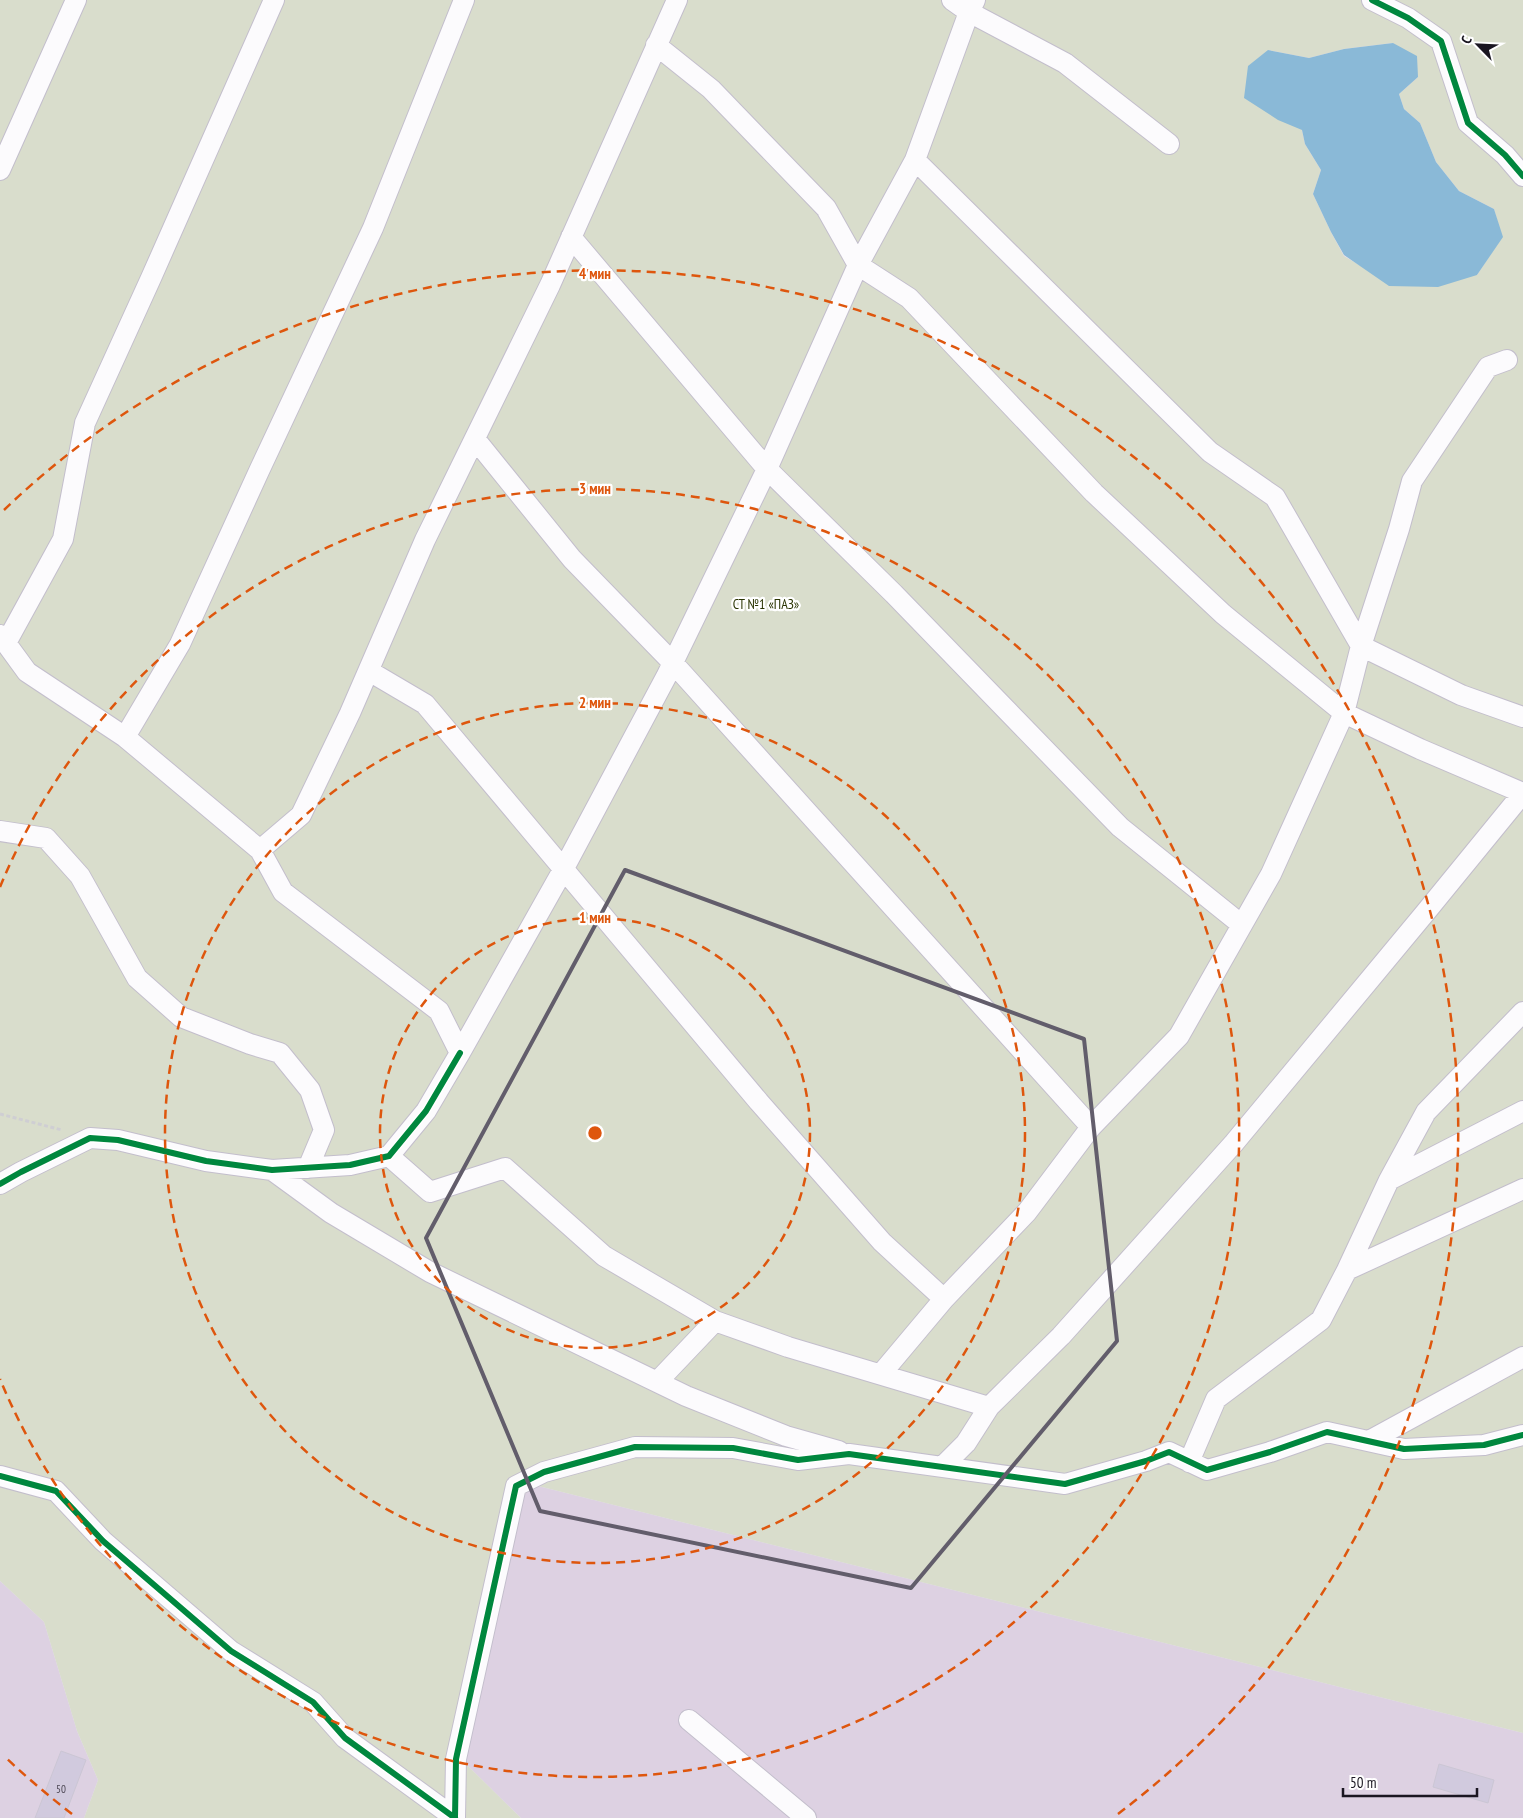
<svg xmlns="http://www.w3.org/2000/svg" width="1523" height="1818" font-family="'PT Sans Narrow',sans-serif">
	<rect width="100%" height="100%" fill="#e8e2f4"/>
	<path fill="#ddd1e2" d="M538 1486 1523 1733V1818H521L464 1762 523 1495Z
		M0 1581 44 1622 77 1731 98 1780 84 1818H0Z"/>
	<path fill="#d9ddcc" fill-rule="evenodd" d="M0 0H1523V1733L538 1486 523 1495 464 1762 521 1818H84L98 1780 77 1731 44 1622 0 1581ZM1393 43 1418 77 1399 94 1404 109 1420 123 1436 162 1459 191 1494 209 1502 237 1477 275 1366 269 1344 256 1331 232 1313 194 1321 170 1305 144 1302 130 1268 50 1309 58 1344 49Z"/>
	<path fill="#8ab9d7" d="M1393 43 1417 56 1418 77 1399 94 1404 109 1420 123 1436 162 1459 191 1494 209 1503 237 1477 275 1438 287 1389 286 1344 255 1331 232 1313 194 1321 170 1305 144 1302 130 1278 120 1244 98 1248 66 1268 50 1309 58 1344 49Z"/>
	<path fill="#d1cade" stroke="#cbc6d4" d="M61 1751 86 1760 64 1818H35Z
		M1439 1764 1494 1780 1488 1803 1433 1787Z"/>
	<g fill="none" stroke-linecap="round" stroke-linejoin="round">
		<g stroke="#c3becc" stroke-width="22">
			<path id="minor" d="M952 0 969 12 1065 63 1169 144
				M1372 0 1408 18 1441 41 1468 123 1505 155 1523 176
				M656 45 711 89 826 208 858 265 909 298 1094 493 1223 614 1344 713 1420 749 1523 793 1425 913 1234 1143 1061 1336 989 1407 966 1443 942 1467
				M915 160 1210 452 1275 497 1361 646 1461 695 1523 717
				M0 170 76 0
				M571 237 767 469 894 594 1120 827 1242 925
				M475 439 572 559 673 663 1091 1127
				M0 635 27 672 125 737 260 850 283 892 439 1011 460 1053
				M6 643 63 539 85 423 151 278 274 0
				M369 671 425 704 759 1102 882 1242 944 1299
				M125 737 180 644 259 471 373 228 464 0
				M0 831 46 838 80 876 137 978 181 1017 250 1044 280 1053 310 1090 324 1130 308 1168
				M260 850 301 815 350 713 425 540 550 285 677 0
				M389 1156 430 1192 505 1168 604 1256 715 1321 788 1347 989 1407
				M272 1170 331 1213 430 1272 686 1396 786 1436 839 1451
				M1389 1180 1426 1112 1523 1012
				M0 1184 21 1172 90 1138 118 1140 206 1161 272 1170 350 1165 389 1156 426 1111 460 1053 563 870 666 677 767 469 858 265 915 160 969 12 975 0
				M1347 1270 1523 1189
				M881 1374 944 1299 1027 1212 1091 1127 1179 1036 1271 874 1344 713 1361 646 1399 529 1412 481 1488 367 1507 360
				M657 1382 715 1321
				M1369 1441 1523 1357
				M1189 1462 1216 1399 1321 1320 1347 1270 1389 1180 1523 1111
				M0 1476 56 1491 103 1541 231 1651 313 1702 345 1738 455 1818
				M689 1720 806 1818
				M455 1818 456 1759 516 1486 544 1472 635 1447 733 1448 798 1460 849 1454 1065 1484 1146 1461 1169 1452 1207 1470 1270 1452 1327 1432 1404 1449 1484 1445 1523 1435"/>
		</g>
		<path stroke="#cfced3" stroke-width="3" stroke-dasharray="4 2.5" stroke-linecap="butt" d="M0 1114 62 1130"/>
		<use href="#minor" stroke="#fcfbfd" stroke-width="20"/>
		<g stroke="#fff" stroke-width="9">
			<path id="cycleway" d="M1372 0 1408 18 1441 41 1468 123 1505 155 1523 176
				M0 1184 21 1172 90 1138 118 1140 206 1161 272 1170 350 1165 389 1156 426 1111 460 1053
				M0 1476 56 1491 103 1541 231 1651 313 1702 345 1738 455 1818
				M455 1818 456 1759 516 1486 544 1472 635 1447 733 1448 798 1460 849 1454 1065 1484 1146 1461 1169 1452 1207 1470 1270 1452 1327 1432 1404 1449 1484 1445 1523 1435"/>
		</g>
		<use href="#cycleway" stroke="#00873e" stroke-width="6"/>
	</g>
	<path fill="none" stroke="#625d6b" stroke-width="4" stroke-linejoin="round" d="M625 870 1084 1039 1117 1341 911 1588 540 1511 426 1238Z"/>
	<g fill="none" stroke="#de560d" stroke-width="2.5" stroke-dasharray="9 6">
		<circle cx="595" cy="1133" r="215"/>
		<circle cx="595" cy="1133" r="430"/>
		<path d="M0 887A644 644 0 1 1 0 1379"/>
		<path d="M72 1814A859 859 0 0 1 4 1756M4 510A859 859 0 1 1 1118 1814"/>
	</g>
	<g text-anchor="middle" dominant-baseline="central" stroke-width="4.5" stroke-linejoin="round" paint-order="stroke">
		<g font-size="11" fill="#4c4754">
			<text x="61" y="1789">50</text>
		</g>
		<g font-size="14" fill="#2b3503" stroke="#fff">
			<text x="766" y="604">СТ №1 «ПАЗ»</text>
		</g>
	</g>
	<circle cx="595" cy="1133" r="8" fill="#de560d" stroke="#fff" stroke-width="2.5"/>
	<g font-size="15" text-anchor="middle" font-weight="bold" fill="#de560d" stroke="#fff" stroke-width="4.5" stroke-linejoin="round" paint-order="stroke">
		<text x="595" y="279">4 мин</text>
		<text x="595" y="494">3 мин</text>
		<text x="595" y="708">2 мин</text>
		<text x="595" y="923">1 мин</text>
	</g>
	<g transform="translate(1478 45) rotate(294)" stroke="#ffffff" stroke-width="4" paint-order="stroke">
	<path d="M0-4L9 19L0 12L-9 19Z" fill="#1a1621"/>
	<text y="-8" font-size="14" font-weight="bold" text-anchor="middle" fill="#1a1621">С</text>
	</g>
	<path d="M1343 1788v8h134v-8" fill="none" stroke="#1a1621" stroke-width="2.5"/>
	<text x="1350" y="1788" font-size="15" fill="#1a1621" stroke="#ffffff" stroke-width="4" paint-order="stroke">50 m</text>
</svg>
